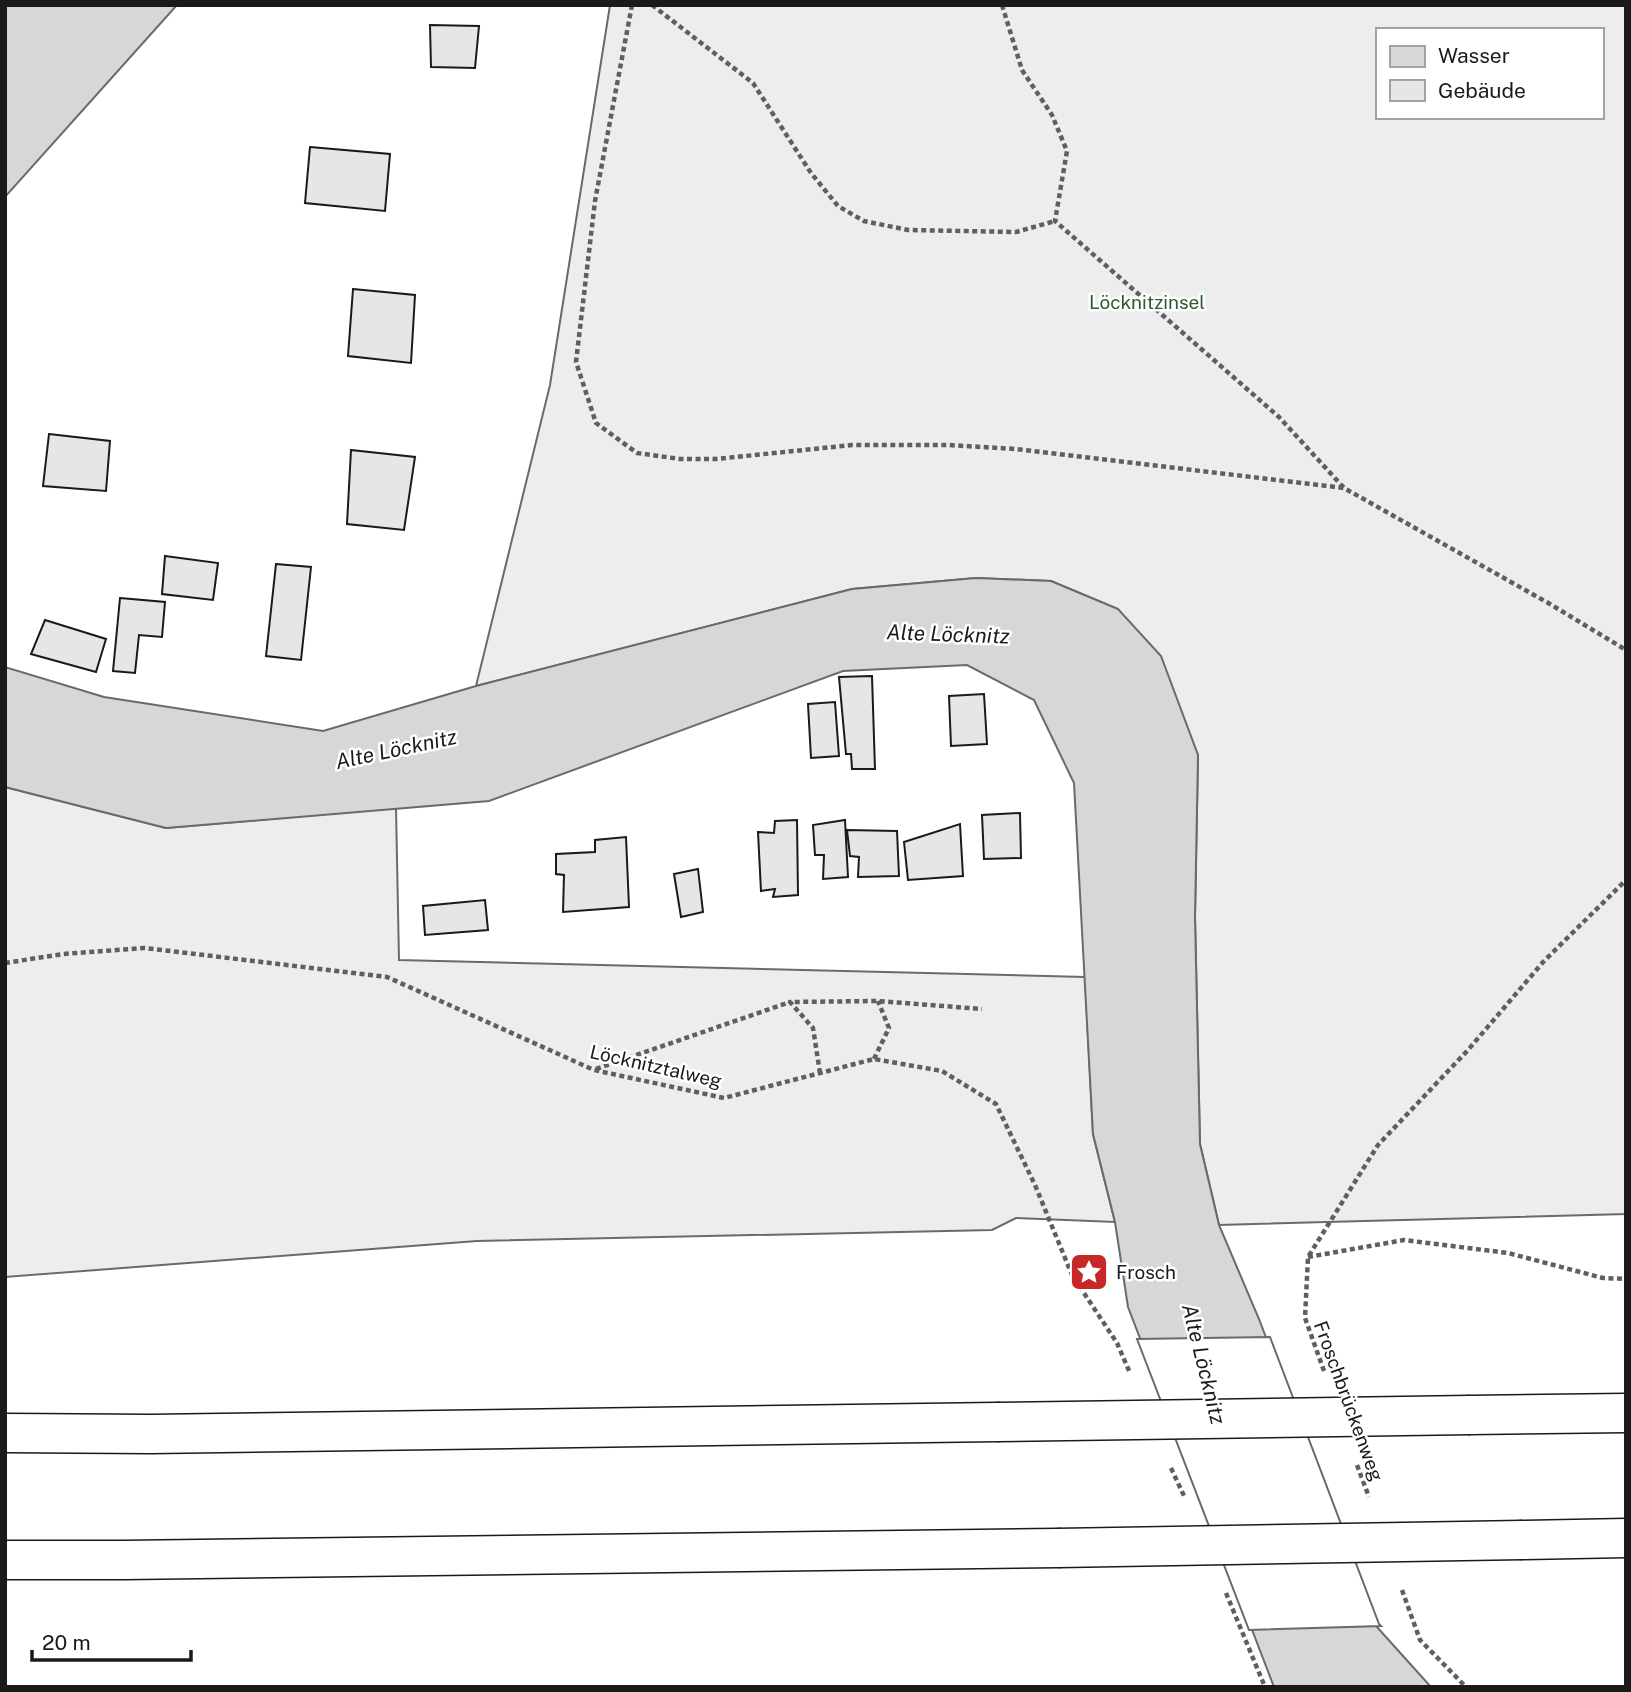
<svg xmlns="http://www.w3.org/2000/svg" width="1631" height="1692" font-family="'Public Sans',sans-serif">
	<rect width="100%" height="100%" fill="#fff"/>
	<path fill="#ededed" stroke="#6a6a6a" stroke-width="2" fill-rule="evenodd" d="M610 5H1626V1214L1219 1225 1200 1144 1195 917 1198 755 1118 609 1051 581 976 578 852 589 476 686 550 385ZM1377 30H1601V117H1377Z
		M5 787 166 828 396 808 399 960 1085 977 1093 1134 1115 1222 1016 1218 992 1230 477 1241 5 1277Z"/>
	<path fill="#d7d7d7" stroke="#6a6a6a" stroke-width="2" d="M5 5H177L5 197Z
		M976 578 1051 581 1118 609 1161 656 1198 755 1195 917 1200 1144 1219 1225 1259 1319 1376 1626 1431 1687H1274L1128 1307 1115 1222 1093 1134 1074 783 1034 700 967 665 843 671 489 801 166 828 5 787V667L104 697 323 731 476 686 852 589Z"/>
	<path fill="#fff" stroke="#6a6a6a" stroke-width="2" d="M1270 1337 1379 1624 1381 1626 1249 1630 1137 1339Z"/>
	<path fill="#e6e6e6" stroke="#1a1a1a" stroke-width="2" d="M430 25 479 26 475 68 431 67Z
		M310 147 390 154 385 211 305 203Z
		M353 289 415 295 411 363 348 356Z
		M49 434 110 441 106 491 43 486Z
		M351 450 415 457 404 530 347 524Z
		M165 556 218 563 213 600 162 594Z
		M276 564 311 567 301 660 266 656Z
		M120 598 165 602 162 637 139 635 135 673 113 671Z
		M45 620 106 639 96 672 31 654Z
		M872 676 875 769H852L851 754H846L839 677Z
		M984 694 987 744 951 746 949 696Z
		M835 702 839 756 811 758 808 704Z
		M1020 813 1021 858 984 859 982 815Z
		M797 820 798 895 773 897 775 889 761 891 758 832 774 833 775 821Z
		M845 820 848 877 823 879 824 855H815L813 825Z
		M960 824 963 876 908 880 904 842Z
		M847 830 897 831 899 876 858 877 859 857 850 856Z
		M626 837 629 907 563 912 564 875 556 874V854L595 852V840Z
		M698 869 703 912 681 917 674 874Z
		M485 900 488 930 425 935 423 906Z"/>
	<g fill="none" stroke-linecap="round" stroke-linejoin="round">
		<g stroke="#1a1a1a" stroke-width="41">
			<path id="highway" d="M1470 1415 1626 1413
				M5 1433 151 1434 997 1422
				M1522 1540 1626 1538
				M5 1560H124L1058 1548"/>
		</g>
		<path stroke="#5f5f5f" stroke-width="4.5" stroke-dasharray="5 3.5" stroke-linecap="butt" d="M632 5 595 201 576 362 596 423 637 453 680 459H716L852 445H948L1016 449 1344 488
			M652 5 753 83 811 173 838 206 864 221 908 230 1016 232 1055 221
			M1002 5 1022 70 1052 115 1067 151 1055 221 1279 417 1344 488 1550 604 1626 650
			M5 963 63 954 145 948 387 977 594 1070 724 1098 874 1059 942 1071 996 1104 1035 1185 1072 1275 1117 1343 1130 1373
			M874 1059 889 1028 878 1001
			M596 1069 790 1002
			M820 1073 813 1028 790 1002 878 1001 982 1009
			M1308 1257 1404 1240 1508 1253 1603 1278 1626 1279
			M1324 1371 1305 1318 1308 1257 1378 1145 1468 1050 1544 961 1626 880
			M1357 1465 1369 1497
			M1171 1468 1185 1498
			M1402 1590 1420 1640 1466 1687
			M1226 1593 1265 1687"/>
		<use href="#highway" stroke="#fff" stroke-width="38"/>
		<g stroke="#1a1a1a" stroke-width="41" stroke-linecap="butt">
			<path id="highway-bridge" d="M997 1422 1470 1415
				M1058 1548 1522 1540"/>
		</g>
		<use href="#highway-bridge" stroke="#fff" stroke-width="38"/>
	</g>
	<defs>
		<g id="sight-square" transform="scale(2.0125)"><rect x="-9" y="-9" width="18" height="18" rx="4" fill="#c62828" stroke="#fff"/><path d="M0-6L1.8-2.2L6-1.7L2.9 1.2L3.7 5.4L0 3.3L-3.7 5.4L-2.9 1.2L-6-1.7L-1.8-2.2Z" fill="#fff"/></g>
	</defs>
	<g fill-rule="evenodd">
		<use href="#sight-square" x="1089" y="1272"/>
	</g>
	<g text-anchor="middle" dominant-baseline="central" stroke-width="5" stroke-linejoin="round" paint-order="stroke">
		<g font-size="19" fill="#2b5a34" stroke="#fff">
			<text x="1147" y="302">Löcknitzinsel</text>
		</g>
		<g font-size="19" fill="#1a1a1a" stroke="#fff">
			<text transform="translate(656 1066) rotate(13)">Löcknitztalweg</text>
			<text transform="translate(1349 1401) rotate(70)">Froschbrückenweg</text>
		</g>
		<g font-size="19" fill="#1a1a1a" stroke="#fff" text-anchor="start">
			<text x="1116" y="1272">Frosch</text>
		</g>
		<g font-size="21" font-style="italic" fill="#1a1a1a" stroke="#fff">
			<text transform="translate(948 634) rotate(2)">Alte Löcknitz</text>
			<text transform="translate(396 749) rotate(-12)">Alte Löcknitz</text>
			<text transform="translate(1204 1364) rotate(76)">Alte Löcknitz</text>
		</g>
	</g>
	<rect width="1631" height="1692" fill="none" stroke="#1a1a1a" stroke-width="14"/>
	<rect x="1376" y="28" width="228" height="91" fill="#ffffff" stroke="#a3a3a3" stroke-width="2"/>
	<rect x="1390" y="46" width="35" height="21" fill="#d7d7d7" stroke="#a3a3a3" stroke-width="2"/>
	<text x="1438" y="63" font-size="21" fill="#1a1a1a">Wasser</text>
	<rect x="1390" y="80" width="35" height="21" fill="#e6e6e6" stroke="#a3a3a3" stroke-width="2"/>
	<text x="1438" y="98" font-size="21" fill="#1a1a1a">Gebäude</text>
	<path d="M32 1650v10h159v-10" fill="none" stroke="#1a1a1a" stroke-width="3.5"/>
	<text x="42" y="1650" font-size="21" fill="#1a1a1a" stroke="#ffffff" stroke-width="5" paint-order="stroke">20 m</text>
</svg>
